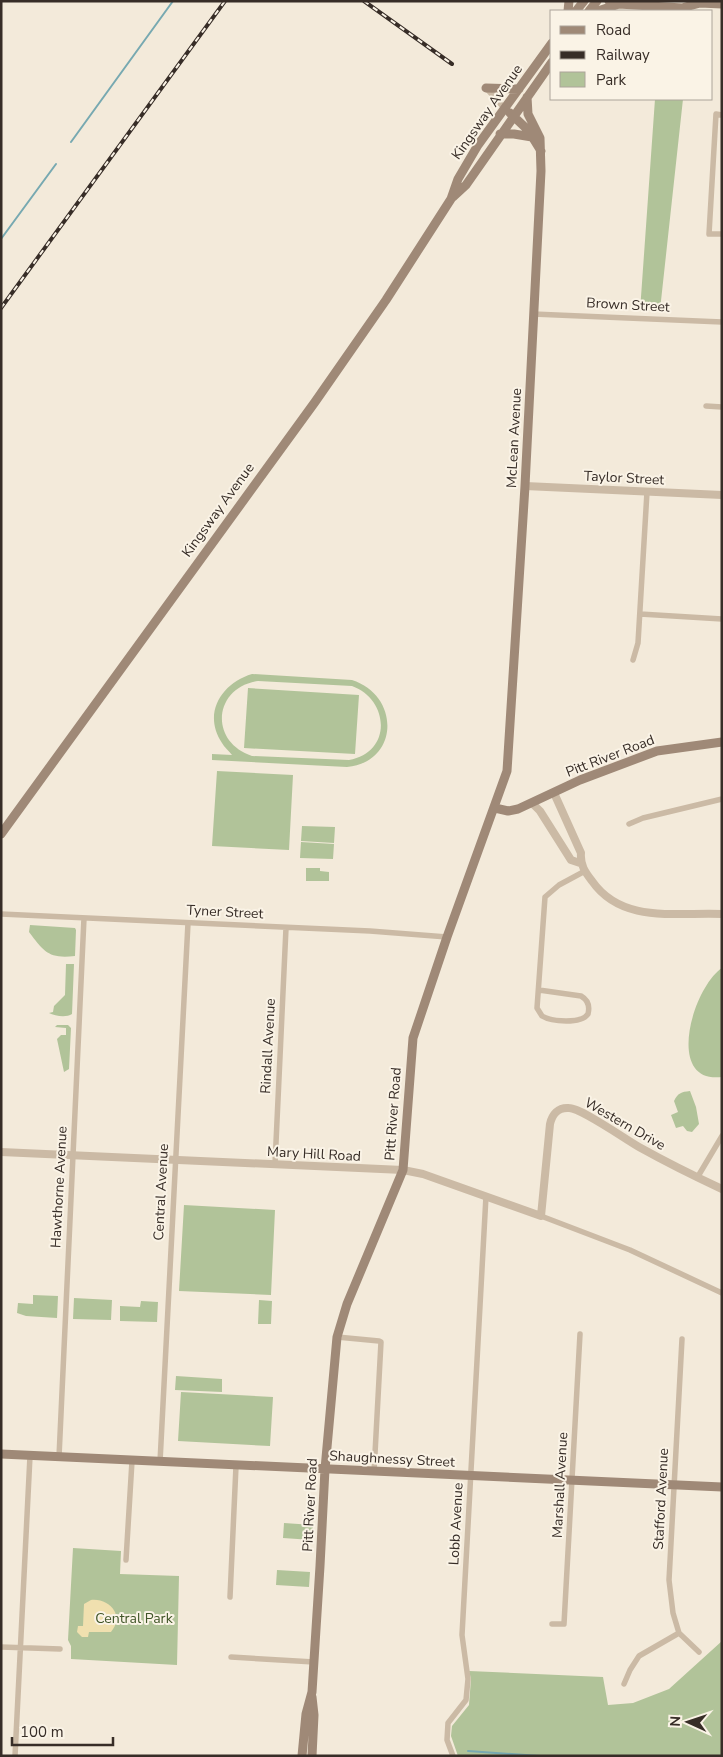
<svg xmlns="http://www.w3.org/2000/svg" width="723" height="1757" font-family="'Nunito Sans',sans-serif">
	<rect width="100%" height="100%" fill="#f3eada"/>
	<path fill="#b1c399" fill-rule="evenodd" d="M655 99H683L660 310 640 311Z
		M252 674 352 680C401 696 399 762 347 767L212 760V754L232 755C229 751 224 747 222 743 202 713 222 683 252 674ZM258 681 352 686C390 700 392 753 349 760L252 756C209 742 213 688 258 681Z
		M248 688 359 695 355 754 244 748Z
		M217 771 293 775 289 850 212 846Z
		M302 826 335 827 334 843 301 841Z
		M301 842 334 844 333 859 300 858Z
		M306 868H320V871L329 872V881H306Z
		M30 925 75 928 76 930 75 956C49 959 44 952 29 932Z
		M66 964H74L72 1014C66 1018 55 1016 49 1013L53 1012 54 1006 65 995Z
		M722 968V1077C664 1084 693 987 722 968Z
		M57 1025H68L71 1028 69 1069 64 1072 57 1039 61 1035H66V1028L55 1027Z
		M690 1091 696 1107 699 1124 692 1132 687 1131 683 1126 676 1128 671 1115 678 1112 674 1101C678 1093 681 1092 690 1091Z
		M184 1205 275 1210 271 1295 179 1291Z
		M33 1295 58 1296 57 1318 26 1316 17 1313 18 1303 33 1304Z
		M74 1298 112 1300 111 1320 73 1319Z
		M259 1300 272 1301 271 1324H258Z
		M141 1301 158 1302 157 1322 120 1321V1306L140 1307Z
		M176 1376 222 1379V1392L175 1390Z
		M181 1392 273 1397 270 1446 178 1441Z
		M284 1523 313 1525 312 1540 283 1538Z
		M73 1548 121 1551 120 1574 179 1576 177 1665 71 1659V1646L68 1640Z
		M277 1570 310 1572 309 1587 276 1585Z
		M722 1641V1756H458L451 1736 452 1726 469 1705 471 1679 469 1671 603 1677 608 1705 633 1703 669 1689Z"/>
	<path fill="#f0e0af" d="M91 1600C110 1598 125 1616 111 1632H89L88 1637H82L77 1632 78 1626H83L84 1604Z"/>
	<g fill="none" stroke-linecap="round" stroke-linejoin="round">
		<path stroke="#77a9b1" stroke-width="2" d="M71 142 173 1
			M1 239 56 164
			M468 1751 540 1756"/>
		<path stroke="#cbbaa5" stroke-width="5.5" d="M486 88 504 108
			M722 115 716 114 709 234H722
			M533 314 722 322
			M706 406 722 407
			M640 614 722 619
			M633 660 638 643 647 492
			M629 824 643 818 722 799
			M1 914 370 931 447 937
			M539 990 581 996C588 1000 590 1006 588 1014 581 1024 552 1022 542 1016L537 1008 545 897 559 885 585 871
			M275 1164 286 928
			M697 1178 722 1136
			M541 1216 630 1250 722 1293
			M337 1337 379 1341 381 1342 374 1472
			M682 1339 669 1580 673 1613 679 1633 699 1652
			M59 1457 84 918
			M160 1462 188 923
			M126 1560 132 1461
			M230 1597 236 1466
			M552 1624H564L580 1334
			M1 1647 60 1649
			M231 1657 314 1662
			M624 1684 630 1670 639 1656 679 1633
			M15 1756 30 1456
			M453 1756 447 1740 448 1723 466 1700 468 1679 462 1635 486 1196"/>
		<path stroke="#cbbaa5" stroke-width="8" d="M525 486 722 495
			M554 793 581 853C580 865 585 872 592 881 622 924 676 912 722 914
			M532 803 540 811 571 860 580 863
			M1 1152 403 1170 423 1174 541 1216 550 1124C552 1115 558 1107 569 1108 581 1108 625 1139 639 1147 666 1162 694 1176 722 1189"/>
		<path stroke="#9f8977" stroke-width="9" d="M609 1 619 4 682 8 700 3 722 4
			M568 11 569 1
			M576 11 584 1
			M589 11 597 1
			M598 11 619 4
			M486 88 519 89
			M510 113 528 130 541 151
			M500 134H514L532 137
			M453 197 466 185 552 62
			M495 808 508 811 518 809 580 780 657 751 722 742
			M1 834 315 402 386 300 451 199 458 179 478 145 552 43
			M1 1454 722 1487
			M312 1697 314 1715 312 1756
			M302 1756 306 1714 312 1692 320 1566 325 1469 337 1337 347 1304 403 1170 413 1038 447 937 507 771 525 486 541 171 540 138 528 114 527 97"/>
		<g stroke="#372d27" stroke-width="4">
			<path id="rail" d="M364 1 452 64
				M1 308 225 1"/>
		</g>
		<use href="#rail" stroke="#faf3e6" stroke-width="2" stroke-dasharray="5.5" stroke-linecap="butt"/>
	</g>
	<g text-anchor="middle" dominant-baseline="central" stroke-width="4" stroke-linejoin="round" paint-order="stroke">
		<g font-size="14" fill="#372d27" stroke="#faf3e6">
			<text transform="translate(487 112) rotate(-55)">Kingsway Avenue</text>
			<text transform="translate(628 305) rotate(3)">Brown Street</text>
			<text transform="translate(514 438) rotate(-87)">McLean Avenue</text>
			<text transform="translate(624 478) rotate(3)">Taylor Street</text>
			<text transform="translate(218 510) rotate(-54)">Kingsway Avenue</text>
			<text transform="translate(610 756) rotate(-21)">Pitt River Road</text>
			<text transform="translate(225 912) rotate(3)">Tyner Street</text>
			<text transform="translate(268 1046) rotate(-87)">Rindall Avenue</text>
			<text transform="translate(393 1114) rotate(-86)">Pitt River Road</text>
			<text transform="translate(625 1124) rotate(30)">Western Drive</text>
			<text transform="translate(314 1154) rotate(3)">Mary Hill Road</text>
			<text transform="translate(59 1187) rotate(-87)">Hawthorne Avenue</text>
			<text transform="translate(161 1192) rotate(-87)">Central Avenue</text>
			<text transform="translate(392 1459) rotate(3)">Shaughnessy Street</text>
			<text transform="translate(560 1485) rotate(-87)">Marshall Avenue</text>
			<text transform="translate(661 1499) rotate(-87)">Stafford Avenue</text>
			<text transform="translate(310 1505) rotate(-87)">Pitt River Road</text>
			<text transform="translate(456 1524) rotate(-87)">Lobb Avenue</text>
		</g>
		<g font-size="14" fill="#415629" stroke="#faf3e6">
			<text x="134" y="1618">Central Park</text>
		</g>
	</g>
	<rect width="723" height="1757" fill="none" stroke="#372d27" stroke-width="5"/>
	<rect x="550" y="10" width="162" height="90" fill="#faf3e6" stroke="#aca49a"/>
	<rect x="560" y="26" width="25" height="8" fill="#9f8977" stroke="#aca49a"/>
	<text x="596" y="35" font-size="15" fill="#372d27">Road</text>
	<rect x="560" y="51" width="25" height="8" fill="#372d27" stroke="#aca49a"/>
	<text x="596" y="60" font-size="15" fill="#372d27">Railway</text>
	<rect x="560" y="72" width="25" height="15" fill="#b1c399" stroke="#aca49a"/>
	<text x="596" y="85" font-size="15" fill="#372d27">Park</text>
	<g transform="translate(688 1722) rotate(273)" stroke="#faf3e6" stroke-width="4" paint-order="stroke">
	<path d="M0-4L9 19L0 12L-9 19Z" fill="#372d27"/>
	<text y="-8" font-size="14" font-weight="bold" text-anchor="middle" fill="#372d27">N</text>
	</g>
	<path d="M12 1737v8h101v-8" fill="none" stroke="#372d27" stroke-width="2.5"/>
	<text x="20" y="1737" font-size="15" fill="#372d27" stroke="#faf3e6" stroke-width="4" paint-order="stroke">100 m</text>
</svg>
